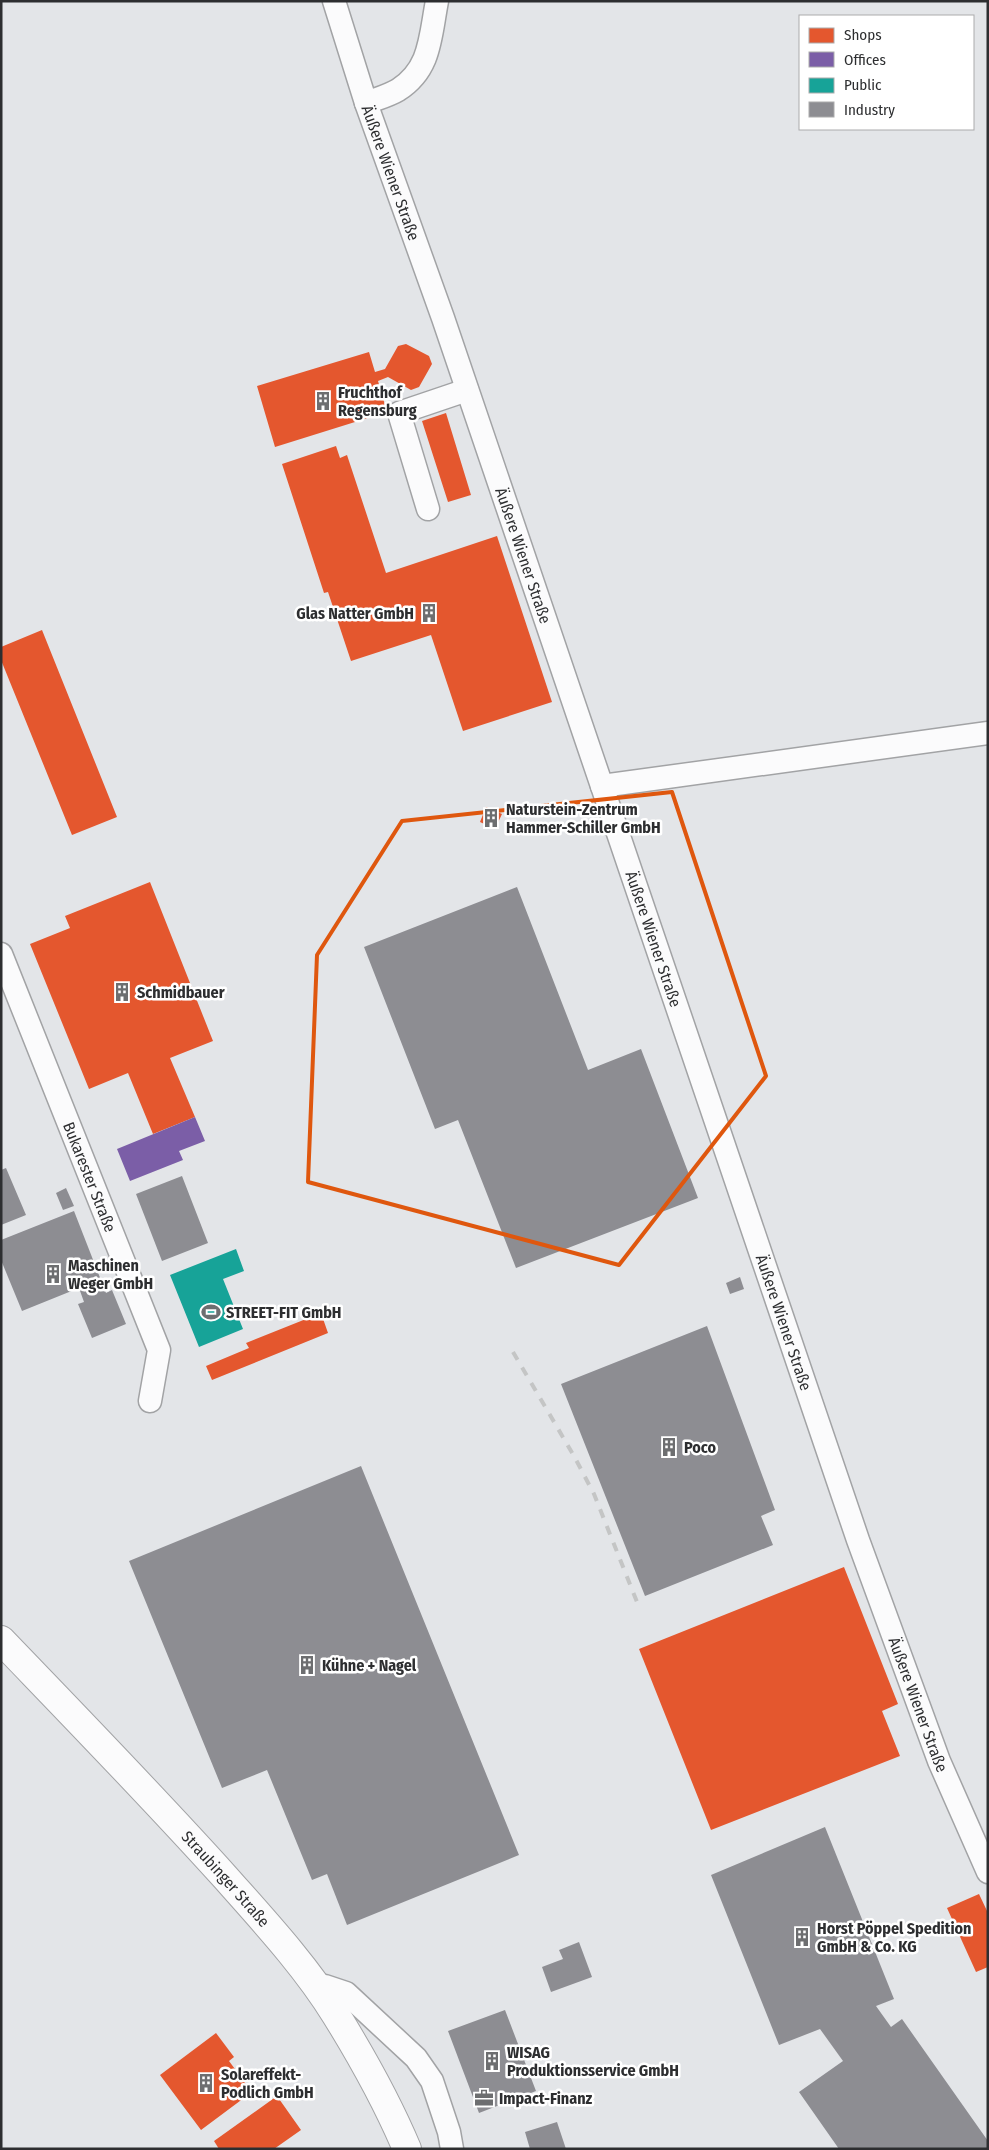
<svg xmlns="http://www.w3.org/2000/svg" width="989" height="2150" font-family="'Fira Sans Condensed',sans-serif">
	<rect width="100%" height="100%" fill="#e3e5e8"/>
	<path fill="#e4572e" d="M406 344 429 356 432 364 419 387 411 390 388 377 378 381 387 412 275 447 257 386 369 352 375 372 385 369 398 346Z
		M446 413 471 495 448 502 422 421Z
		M336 446 340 458 347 455 386 573 497 536 552 702 463 731 431 635 351 661 328 592 324 593 282 464Z
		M42 630 117 817 72 835 1 660V647Z
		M486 807 502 814 495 829 480 822Z
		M150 882 213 1041 170 1058 195 1117 153 1134 128 1073 89 1089 30 944 70 928 65 916Z
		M321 1313 328 1333 212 1380 206 1366 249 1348 246 1343Z
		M844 1567 898 1704 882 1711 900 1756 711 1830 639 1649Z
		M979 1894 988 1913V1967L976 1972 947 1908Z
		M216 2033 234 2057 229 2061 252 2092 201 2130 160 2075Z
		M277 2096 301 2130 274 2149H219L214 2141Z"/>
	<path fill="#7b5ea7" d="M195 1117 205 1141 179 1151 183 1160 130 1181 117 1149Z"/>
	<path fill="#17a398" d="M236 1249 244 1271 223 1279 243 1329 199 1347 170 1275Z"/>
	<path fill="#8d8d92" d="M517 887 588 1070 641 1049 698 1198 516 1268 458 1120 435 1129 364 947Z
		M6 1168 26 1215 1 1225V1170Z
		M182 1176 208 1243 162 1261 136 1194Z
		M66 1188 74 1206 63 1210 56 1193Z
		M74 1211 106 1293 112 1290 126 1324 92 1338 78 1304 84 1302 79 1288 22 1311 1 1260V1240Z
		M740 1277 744 1289 730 1294 726 1283Z
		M707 1326 775 1510 761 1516 773 1545 645 1596 561 1384Z
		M361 1466 519 1855 347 1925 327 1874 312 1880 267 1770 222 1788 129 1561Z
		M825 1827 894 1999 876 2006 891 2027 902 2019 988 2141V2149H839L799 2092 843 2061 820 2029 779 2045 711 1875Z
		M579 1942 592 1977 551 1992 542 1967 563 1959 559 1950Z
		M505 2010 536 2091 479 2113 448 2031Z
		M557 2122 566 2149H530L525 2132Z"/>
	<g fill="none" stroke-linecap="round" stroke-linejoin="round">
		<g stroke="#a2a3a5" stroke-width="25">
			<g id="minor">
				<path id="s1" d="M334 1 366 103 443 318 858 1540 939 1761 988 1872"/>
				<path d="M366 103C376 99 388 96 398 90 431 69 430 37 437 1"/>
				<path d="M428 509 399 413 467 390"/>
				<path d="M602 786 988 733"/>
				<path id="s2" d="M1 954 159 1350 150 1401"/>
				<path d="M315 1986H325L346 1993 416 2058 432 2081 449 2132 452 2149"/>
			</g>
		</g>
		<g stroke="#a2a3a5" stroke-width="30">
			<g id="major">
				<path id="s3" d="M1 1640C76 1718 152 1796 225 1877 263 1920 305 1965 336 2015 362 2057 388 2104 407 2149"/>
			</g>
		</g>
		<use href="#minor" stroke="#fbfbfc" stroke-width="22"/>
		<use href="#major" stroke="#fbfbfc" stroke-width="28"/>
		<path stroke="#c4c5c5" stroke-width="4" stroke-dasharray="9 9" stroke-linecap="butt" d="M513 1352 574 1456 594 1494 639 1607"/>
	</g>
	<path fill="none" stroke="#df570e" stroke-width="4" stroke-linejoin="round" d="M672 792 766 1076 619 1265 308 1182 317 955 402 821Z"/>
	<defs>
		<g id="building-bare" transform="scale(1.5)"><path d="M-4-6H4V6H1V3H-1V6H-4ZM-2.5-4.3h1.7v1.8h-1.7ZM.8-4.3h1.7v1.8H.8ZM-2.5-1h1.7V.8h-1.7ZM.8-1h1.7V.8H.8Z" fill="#6d6e70" stroke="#fff" stroke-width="2.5" paint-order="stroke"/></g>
		<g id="stadium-bare" transform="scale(1.5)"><path d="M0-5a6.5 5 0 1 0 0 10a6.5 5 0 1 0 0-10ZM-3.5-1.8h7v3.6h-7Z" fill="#6d6e70" stroke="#fff" stroke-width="2.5" paint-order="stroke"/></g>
		<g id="office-bare" transform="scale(1.5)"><path d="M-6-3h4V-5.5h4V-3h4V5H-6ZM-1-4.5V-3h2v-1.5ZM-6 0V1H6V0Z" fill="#6d6e70" stroke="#fff" stroke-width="2.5" paint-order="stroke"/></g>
	</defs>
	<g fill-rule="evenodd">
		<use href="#building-bare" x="323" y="401"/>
		<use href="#building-bare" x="429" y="613"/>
		<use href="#building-bare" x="491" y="818"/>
		<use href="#building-bare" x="122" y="992"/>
		<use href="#building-bare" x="53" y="1274"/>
		<use href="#stadium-bare" x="211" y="1312"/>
		<use href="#building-bare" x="669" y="1447"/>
		<use href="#building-bare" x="307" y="1665"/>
		<use href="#building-bare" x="802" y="1937"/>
		<use href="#building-bare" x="492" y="2061"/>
		<use href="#building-bare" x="206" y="2083"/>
		<use href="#office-bare" x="484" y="2098"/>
	</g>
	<g text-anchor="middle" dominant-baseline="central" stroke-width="5" stroke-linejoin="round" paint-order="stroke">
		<g font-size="16" fill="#2d2e30" stroke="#fff">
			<text stroke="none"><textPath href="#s1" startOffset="181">Äußere Wiener Straße</textPath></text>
			<text stroke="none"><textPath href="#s1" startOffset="586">Äußere Wiener Straße</textPath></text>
			<text stroke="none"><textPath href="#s1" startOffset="991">Äußere Wiener Straße</textPath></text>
			<text stroke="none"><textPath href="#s2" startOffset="240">Bukarester Straße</textPath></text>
			<text stroke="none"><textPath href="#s1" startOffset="1396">Äußere Wiener Straße</textPath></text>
			<text stroke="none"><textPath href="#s1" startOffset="1801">Äußere Wiener Straße</textPath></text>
			<text stroke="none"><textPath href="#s3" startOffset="328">Straubinger Straße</textPath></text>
		</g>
		<g font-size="16" font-weight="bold" fill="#2d2e30" stroke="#fff" text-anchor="start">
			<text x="338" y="392">Fruchthof<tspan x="338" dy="18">Regensburg</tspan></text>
			<text x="414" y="613" text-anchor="end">Glas Natter GmbH</text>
			<text x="506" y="809">Naturstein-Zentrum<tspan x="506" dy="18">Hammer-Schiller GmbH</tspan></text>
			<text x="137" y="992">Schmidbauer</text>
			<text x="68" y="1265">Maschinen<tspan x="68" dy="18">Weger GmbH</tspan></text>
			<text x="226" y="1312">STREET-FIT GmbH</text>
			<text x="684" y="1447">Poco</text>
			<text x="322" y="1665">Kühne + Nagel</text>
			<text x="817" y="1928">Horst Pöppel Spedition<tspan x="817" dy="18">GmbH &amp; Co. KG</tspan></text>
			<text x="507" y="2052">WISAG<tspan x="507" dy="18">Produktionsservice GmbH</tspan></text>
			<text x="221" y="2074">Solareffekt-<tspan x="221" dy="18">Podlich GmbH</tspan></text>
			<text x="499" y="2098">Impact-Finanz</text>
		</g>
	</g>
	<rect width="989" height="2150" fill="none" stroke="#2d2e30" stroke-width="5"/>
	<rect x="799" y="15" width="175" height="115" fill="#ffffff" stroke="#ababac"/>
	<rect x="809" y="28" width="25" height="15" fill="#e4572e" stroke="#ababac"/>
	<text x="844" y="40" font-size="15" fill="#2d2e30">Shops</text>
	<rect x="809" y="52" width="25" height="15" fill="#7b5ea7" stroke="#ababac"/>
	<text x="844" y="65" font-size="15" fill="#2d2e30">Offices</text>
	<rect x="809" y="78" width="25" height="15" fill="#17a398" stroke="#ababac"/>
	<text x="844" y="90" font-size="15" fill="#2d2e30">Public</text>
	<rect x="809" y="102" width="25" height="15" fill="#8d8d92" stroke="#ababac"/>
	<text x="844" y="115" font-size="15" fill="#2d2e30">Industry</text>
</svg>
